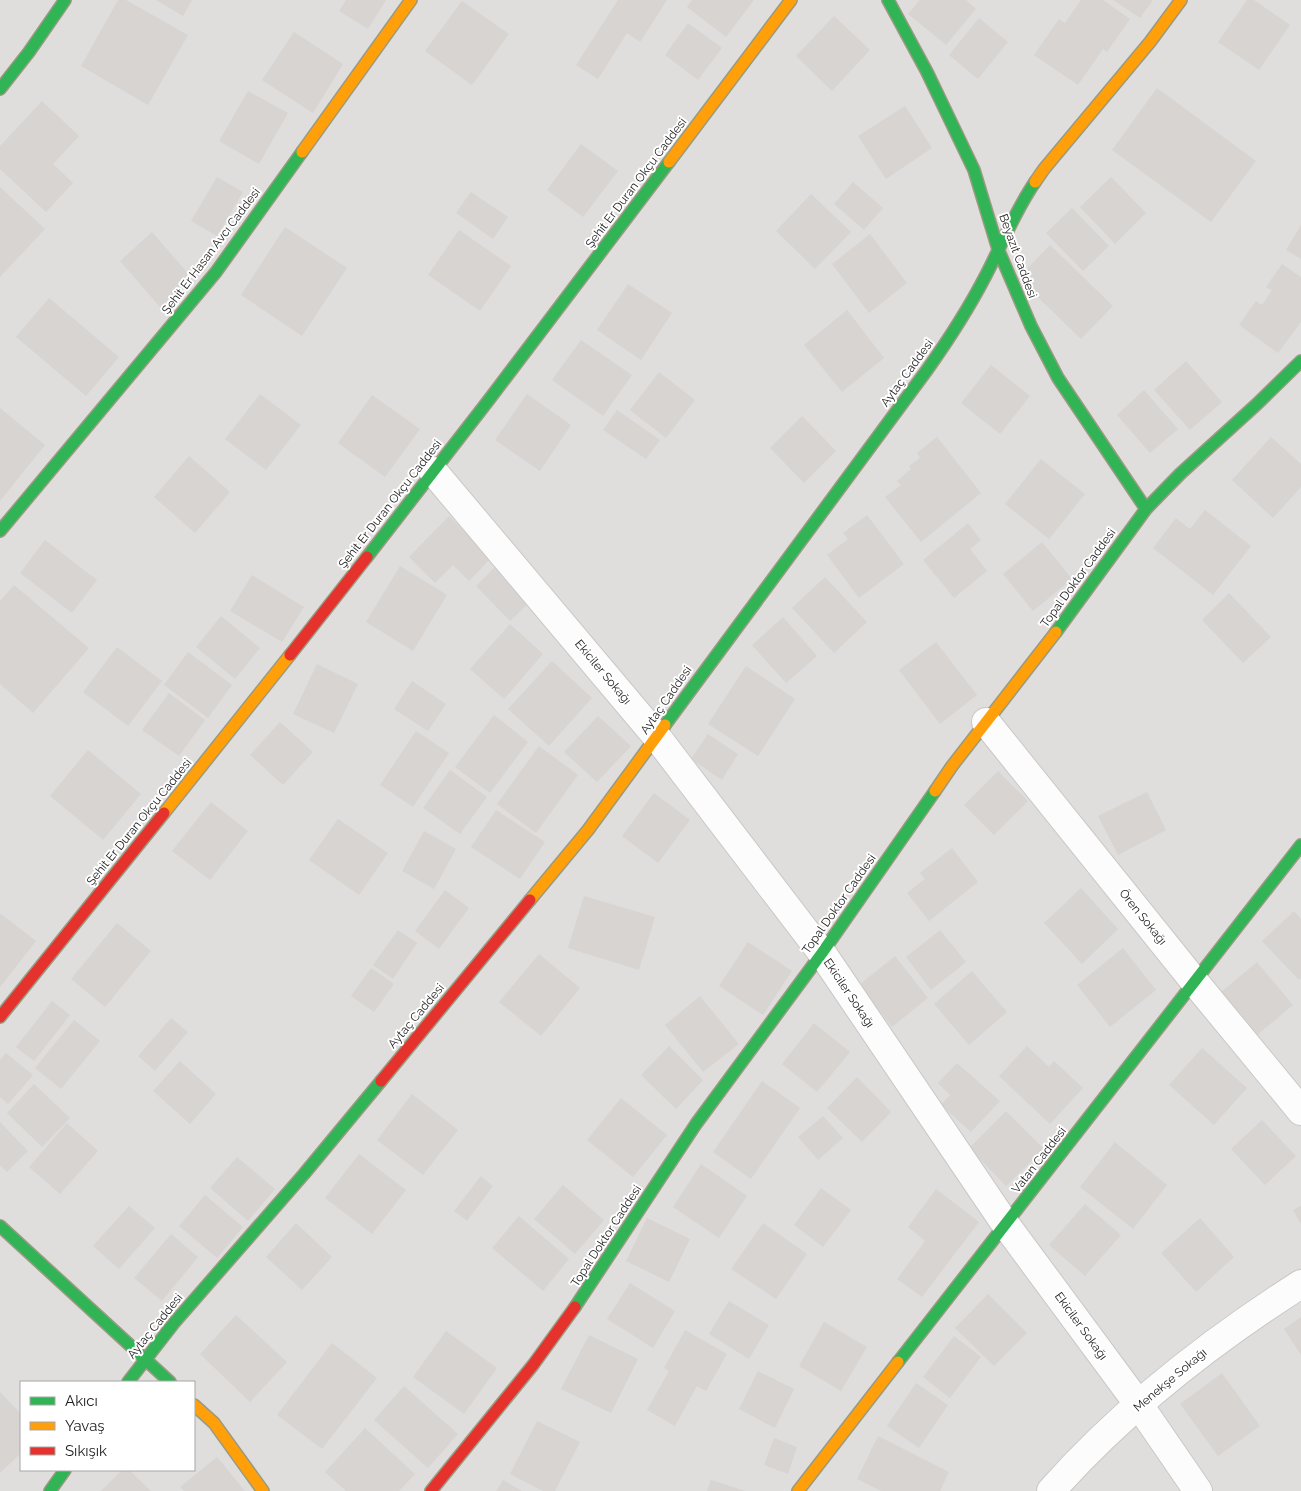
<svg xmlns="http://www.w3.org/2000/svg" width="1301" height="1491" font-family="Raleway,sans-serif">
	<rect width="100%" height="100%" fill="#f0eeeb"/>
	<path fill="#dfdedc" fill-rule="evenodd" d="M0 0H1301V1491H0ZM21 1382H194V1470H21Z"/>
	<path fill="#d7d4d2" d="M118 0H126L188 35 148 105 81 66Z
		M156 0H192L183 16Z
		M346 0H386L368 29 339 11Z
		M618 0H667L640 42 627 33 598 79 576 65Z
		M692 0H754L726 37 687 7Z
		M920 0H966L976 9 946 45 908 14Z
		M1081 0H1103L1130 19 1107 52 1103 49 1078 85 1034 55 1059 19 1065 23Z
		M1113 0H1153L1140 18Z
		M1247 0H1254L1290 25 1259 70 1218 42Z
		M462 1 509 34 472 85 425 51Z
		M834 16 870 50 832 91 796 56Z
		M979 18 1008 42 978 79 949 55Z
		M688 23 722 48 698 80 665 55Z
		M294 32 343 64 313 113 262 80Z
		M1157 88 1256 161 1211 222 1112 150Z
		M248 91 288 113 259 164 219 141Z
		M42 101 79 136 53 164 73 183 46 212 0 169V146Z
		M905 106 932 148 886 179 858 136Z
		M581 144 618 171 583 217 547 190Z
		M217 177 243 192 217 236 191 221Z
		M1111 177 1146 213 1115 244 1080 207Z
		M853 182 883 208 864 230 834 204Z
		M0 187 45 229 0 277Z
		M471 192 508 217 493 239 456 213Z
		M811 194 851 232 815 269 776 231Z
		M1072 208 1109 246 1083 271 1046 233Z
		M1301 225V259L1286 250Z
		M285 227 347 268 302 336 241 295Z
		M459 230 511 266 480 311 428 275Z
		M152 232 192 278 160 307 120 261Z
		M870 234 907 283 869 313 832 264Z
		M1050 245 1113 306 1081 339 1018 278Z
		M1282 264 1301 277V322L1278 353 1239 325 1256 301 1262 305 1272 290 1266 287Z
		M628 284 672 313 641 360 597 330Z
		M49 298 119 357 86 396 16 337Z
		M847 310 884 358 842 392 804 345Z
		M581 340 632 375 603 416 552 380Z
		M1186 361 1222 402 1190 430 1154 390Z
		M991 365 1030 396 1000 434 961 403Z
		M659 372 695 400 666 438 630 410Z
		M1144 390 1178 429 1150 453 1117 415Z
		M260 394 301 425 266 470 225 439Z
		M527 394 571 425 540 471 495 440Z
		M372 395 420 429 385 477 338 443Z
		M0 408 45 445 0 501Z
		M617 410 660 440 646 459 603 430Z
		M802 416 836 451 804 483 770 448Z
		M937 437 981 493 921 542 885 497 901 485 897 481 911 469 909 466 920 458 917 453Z
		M1271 437 1301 464V487L1273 518 1232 480Z
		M189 456 230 492 195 533 154 497Z
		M1041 459 1085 494 1049 539 1005 504Z
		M1205 510 1251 546 1213 595 1153 548 1176 518 1190 529Z
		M867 515 904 564 859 598 827 555 848 539 843 533Z
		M449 516 491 558 469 581 453 565 435 583 409 557Z
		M968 523 981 540 970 549 987 571 954 598 923 560Z
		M45 540 97 580 72 613 20 573Z
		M1042 542 1072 579 1033 611 1003 574Z
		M400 566 447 595 413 651 366 622Z
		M496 566 530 602 510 621 476 586Z
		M252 575 304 607 282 642 230 611Z
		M825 577 867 622 834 653 792 608Z
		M14 585 89 648 33 713 0 684V601Z
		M1229 593 1271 637 1243 663 1202 620Z
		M221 616 260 648 235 679 196 647Z
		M783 617 817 656 786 683 752 645Z
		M510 624 543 654 504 699 470 669Z
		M936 642 977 695 940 724 899 670Z
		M117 647 162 681 128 726 83 692Z
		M188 652 232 685 208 718 164 685Z
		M552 661 592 698 549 746 508 709Z
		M317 664 358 684 334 733 293 714Z
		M746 666 795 699 758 756 708 724Z
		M412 681 446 704 428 731 394 709Z
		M169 693 205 720 179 756 142 730Z
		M494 715 528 742 490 793 455 767Z
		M598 716 631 746 597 782 564 752Z
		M280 722 313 752 283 785 250 755Z
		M416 731 449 753 413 807 380 785Z
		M708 734 738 754 722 780 691 759Z
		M539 746 578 775 536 833 497 804Z
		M88 750 141 794 103 840 50 796Z
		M450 770 487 797 460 834 423 808Z
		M998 771 1028 801 994 835 964 805Z
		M1147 792 1166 830 1118 855 1098 816Z
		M654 793 690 820 658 863 622 836Z
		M211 802 248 831 210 880 172 851Z
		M496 810 545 842 520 879 471 847Z
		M338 819 388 853 359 895 309 860Z
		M424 831 456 849 434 889 402 871Z
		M952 848 978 882 929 921 907 893 925 879 920 873Z
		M1081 888 1118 929 1082 964 1044 923Z
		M445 890 469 908 439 949 415 931Z
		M584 896 655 917 639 970 568 948Z
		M1294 911 1301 919V978L1299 980 1262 941Z
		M1 914 36 941 0 987V915Z
		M117 923 151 951 105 1007 71 979Z
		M398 930 417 943 393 979 373 965Z
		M940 930 966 962 931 990 906 957Z
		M748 942 792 971 763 1015 719 986Z
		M1123 948 1156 990 1110 1027 1077 985Z
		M539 954 580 988 541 1036 499 1002Z
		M895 956 928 998 892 1027 859 985Z
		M1257 962 1293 1005 1256 1036 1220 993Z
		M371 968 394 984 374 1012 351 996Z
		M972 971 1007 1012 969 1045 934 1004Z
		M700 996 739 1044 703 1072 665 1025Z
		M52 1001 70 1015 34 1061 16 1047Z
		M171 1018 188 1032 155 1071 138 1056Z
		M74 1020 100 1041 61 1089 35 1068Z
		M814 1023 850 1052 817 1092 782 1064Z
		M669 1046 703 1080 676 1109 641 1075Z
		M1027 1046 1049 1067 1054 1061 1083 1088 1050 1124 999 1076Z
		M1202 1048 1247 1088 1214 1125 1169 1085Z
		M6 1053 33 1075 8 1104 0 1097V1060Z
		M180 1061 216 1094 190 1124 153 1091Z
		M957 1063 1000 1101 971 1132 941 1105 950 1095 938 1083Z
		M857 1077 891 1112 862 1142 827 1108Z
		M762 1081 800 1108 751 1179 713 1152Z
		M34 1084 70 1118 42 1147 7 1113Z
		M412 1094 458 1130 423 1175 377 1140Z
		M621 1098 667 1135 633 1177 587 1140Z
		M1006 1111 1044 1149 1006 1186 969 1148Z
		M823 1116 843 1138 818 1160 798 1137Z
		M1262 1120 1296 1156 1265 1185 1231 1149Z
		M0 1122 28 1151 7 1172 0 1165Z
		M67 1123 98 1151 60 1194 29 1167Z
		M1115 1142 1167 1185 1133 1229 1080 1187Z
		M359 1154 406 1190 372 1234 325 1198Z
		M237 1157 275 1189 248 1221 210 1188Z
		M701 1164 747 1196 719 1238 673 1207Z
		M481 1176 493 1186 467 1221 454 1211Z
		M563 1185 604 1220 575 1254 534 1219Z
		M821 1188 851 1210 823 1247 794 1225Z
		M936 1189 979 1222 922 1297 897 1279 925 1241 908 1227Z
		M205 1195 243 1227 217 1258 179 1226Z
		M1085 1204 1121 1235 1085 1276 1049 1245Z
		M129 1206 155 1228 119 1269 93 1246Z
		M1301 1206V1224L1293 1210Z
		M519 1216 569 1259 543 1291 492 1248Z
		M647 1218 690 1239 669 1282 626 1261Z
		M1200 1218 1234 1257 1196 1292 1161 1253Z
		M296 1223 332 1257 302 1290 266 1257Z
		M763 1223 807 1254 776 1299 731 1269Z
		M171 1234 198 1257 162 1301 134 1278Z
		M630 1283 675 1311 653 1348 607 1319Z
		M988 1294 1027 1333 994 1366 955 1328Z
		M729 1301 769 1325 749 1359 709 1334Z
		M236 1315 287 1362 250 1402 200 1354Z
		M1301 1317V1355L1284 1329Z
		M824 1322 867 1347 841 1391 799 1366Z
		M685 1330 727 1354 706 1391 697 1386 675 1426 647 1410 669 1371 664 1368Z
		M446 1331 497 1368 464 1414 413 1377Z
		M589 1335 638 1359 611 1413 561 1389Z
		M954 1336 981 1357 950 1398 923 1377Z
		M332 1343 377 1378 322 1449 277 1415Z
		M758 1371 794 1389 775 1428 739 1409Z
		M1222 1373 1260 1426 1218 1456 1180 1404Z
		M916 1383 948 1405 919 1448 887 1426Z
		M404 1386 458 1434 428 1468 374 1420Z
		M0 1392 21 1414V1453L0 1473Z
		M537 1421 580 1442 555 1491H543L510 1474Z
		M365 1428 415 1474 399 1491H346L325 1472Z
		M878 1436 949 1472 940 1491H881L857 1479Z
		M774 1438 797 1447 788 1474 764 1465Z
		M217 1457 245 1491H184L180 1487Z
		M122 1470H129L151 1491H101Z
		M503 1480 522 1491H496Z
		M711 1480 745 1491H707Z"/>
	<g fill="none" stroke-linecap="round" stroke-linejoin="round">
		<g stroke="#c9c8c7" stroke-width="30">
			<path id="street" d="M433 471 657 737 822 953 1006 1225 1139 1405 1198 1491
				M986 722 1194 981 1301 1111
				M1051 1491C1123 1410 1210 1342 1301 1284"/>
		</g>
		<g stroke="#999a82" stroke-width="14">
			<path id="fast" d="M888 0 927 72 974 170 998 249 1031 326 1058 378 1146 509
				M0 89 29 52 65 0
				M0 531 216 272 302 152
				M367 557 488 401 669 162
				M1056 632 1146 509 1180 474 1257 404 1301 361
				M665 725 927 370C949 339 969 308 986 275 1002 244 1015 211 1035 182
				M0 1226 170 1382
				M575 1307 696 1124 822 953 935 791
				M898 1362 1301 845
				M128 1382 174 1323 304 1174 381 1081
				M50 1491 65 1470"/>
		</g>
		<g stroke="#999a82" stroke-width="14">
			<path id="slow" d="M302 152 411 0
				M669 162 791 0
				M1035 182 1044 169 1150 42 1181 0
				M935 791 952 766 1056 632
				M164 813 290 655
				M530 900 588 830 665 725
				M194 1405 214 1423 263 1491
				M798 1491 898 1362"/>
		</g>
		<g stroke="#999a82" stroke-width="14">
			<path id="jam" d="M290 655 367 557
				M0 1017 164 813
				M381 1081 530 900
				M431 1491 533 1365 575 1307"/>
		</g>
		<use href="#street" stroke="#fdfcfc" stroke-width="28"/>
		<use href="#fast" stroke="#30b455" stroke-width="11"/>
		<use href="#slow" stroke="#ff9f0a" stroke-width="11"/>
		<use href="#jam" stroke="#e5322d" stroke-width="11"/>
	</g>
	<g text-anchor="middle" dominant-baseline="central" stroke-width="4" stroke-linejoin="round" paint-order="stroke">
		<g font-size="12" fill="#222" stroke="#fff">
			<text transform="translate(636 183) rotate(-53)">Şehit Er Duran Okçu Caddesi</text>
			<text transform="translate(211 251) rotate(-53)">Şehit Er Hasan Avcı Caddesi</text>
			<text transform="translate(1018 256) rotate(70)">Beyazıt Caddesi</text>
			<text transform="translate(907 373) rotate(-54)">Aytaç Caddesi</text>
			<text transform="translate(390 504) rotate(-52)">Şehit Er Duran Okçu Caddesi</text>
			<text transform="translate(1078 578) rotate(-54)">Topal Doktor Caddesi</text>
			<text transform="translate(603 672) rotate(50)">Ekiciler Sokağı</text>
			<text transform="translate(666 700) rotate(-55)">Aytaç Caddesi</text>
			<text transform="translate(139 822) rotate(-51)">Şehit Er Duran Okçu Caddesi</text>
			<text transform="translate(839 904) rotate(-55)">Topal Doktor Caddesi</text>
			<text transform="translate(1143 917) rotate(51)">Ören Sokağı</text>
			<text transform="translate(849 993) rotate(56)">Ekiciler Sokağı</text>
			<text transform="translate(416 1016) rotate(-50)">Aytaç Caddesi</text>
			<text transform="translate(1039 1160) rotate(-52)">Vatan Caddesi</text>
			<text transform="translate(606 1236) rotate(-57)">Topal Doktor Caddesi</text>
			<text transform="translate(155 1326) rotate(-51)">Aytaç Caddesi</text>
			<text transform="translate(1081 1326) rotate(54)">Ekiciler Sokağı</text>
			<text transform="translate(1170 1380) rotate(-40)">Menekşe Sokağı</text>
		</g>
	</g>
	<rect x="20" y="1381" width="175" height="90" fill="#ffffff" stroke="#a7a7a7"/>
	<rect x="30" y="1397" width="25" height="8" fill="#30b455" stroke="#a7a7a7"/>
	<text x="65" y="1406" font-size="15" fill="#222222">Akıcı</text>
	<rect x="30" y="1422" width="25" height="8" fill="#ff9f0a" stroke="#a7a7a7"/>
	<text x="65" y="1431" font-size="15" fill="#222222">Yavaş</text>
	<rect x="30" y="1447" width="25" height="8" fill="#e5322d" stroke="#a7a7a7"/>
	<text x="65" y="1456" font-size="15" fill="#222222">Sıkışık</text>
</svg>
